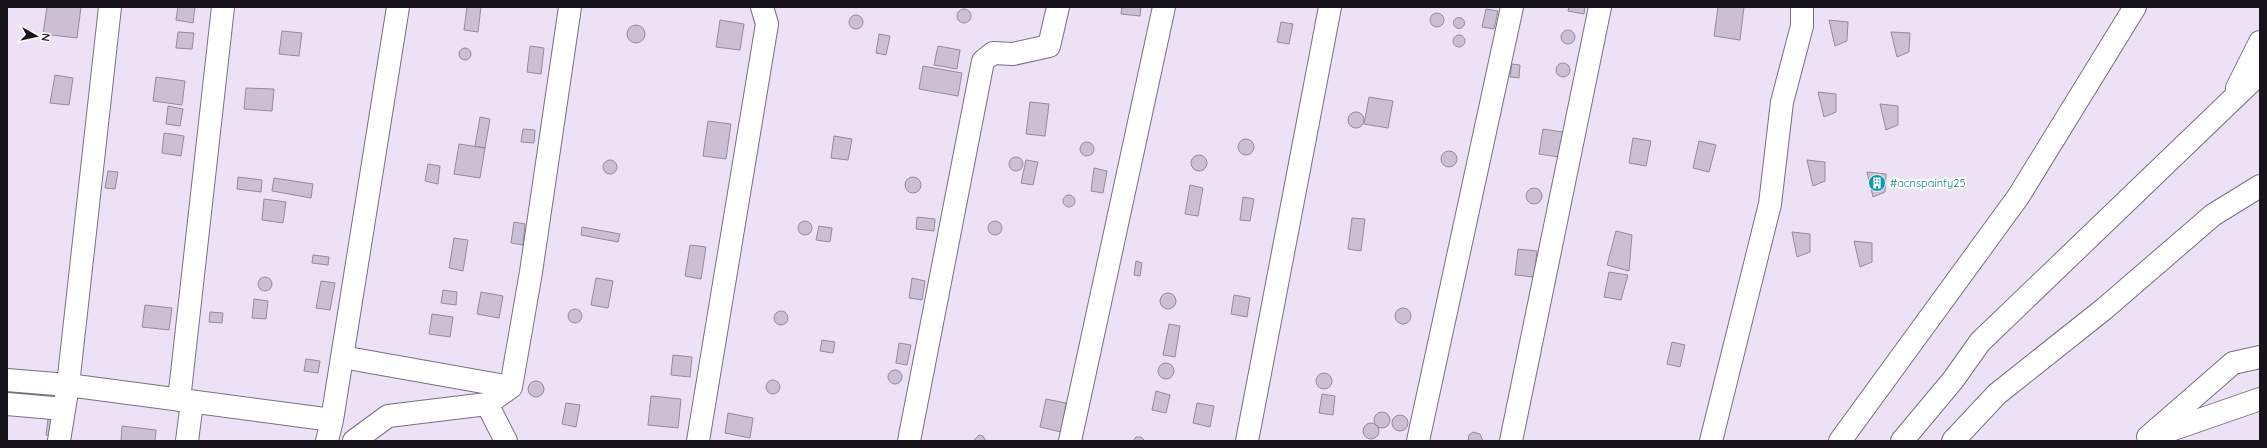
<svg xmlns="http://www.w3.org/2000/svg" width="2267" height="448" font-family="Quicksand,sans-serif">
	<rect width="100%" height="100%" fill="#ede1f5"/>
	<path fill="#cbc0d3" stroke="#968b9d" d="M47 7H81L77 38 43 34Z
		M178 7H195L193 23 176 20Z
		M467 7H481L478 32 464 30Z
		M1122 7H1141L1140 16 1121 14Z
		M1569 7H1585L1584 14 1568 11Z
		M1718 7H1744L1740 40 1714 36Z
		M1486 9 1498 11 1494 29 1482 27Z
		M957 16a7 7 0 1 1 14 0a7 7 0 1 1-14 0Z
		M1430 20a7 7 0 1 1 14 0a7 7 0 1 1-14 0Z
		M849 22a7 7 0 1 1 14 0a7 7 0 1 1-14 0Z
		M1453.5 23a5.5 5.5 0 1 1 11 0a5.5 5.5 0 1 1-11 0Z
		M720 20 744 24 740 50 716 47Z
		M1829 20 1848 22 1847 41 1835 46Z
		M1281 22 1293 24 1289 44 1277 42Z
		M627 34a9 9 0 1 1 18 0a9 9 0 1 1-18 0Z
		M1561 37a7 7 0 1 1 14 0a7 7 0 1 1-14 0Z
		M282 31 302 33 299 56 279 54Z
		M178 32 194 33 192 49 176 48Z
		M1891 32 1910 33 1909 52 1897 57Z
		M879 34 890 36 886 55 876 53Z
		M1453 41a6 6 0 1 1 12 0a6 6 0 1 1-12 0Z
		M530 46 544 48 541 74 527 72Z
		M938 46 960 50 957 69 934 65Z
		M459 54a6 6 0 1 1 12 0a6 6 0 1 1-12 0Z
		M1556 70a7 7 0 1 1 14 0a7 7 0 1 1-14 0Z
		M1512 64 1520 65 1519 78 1510 77Z
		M923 66 962 73 958 96 919 89Z
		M55 75 73 78 69 105 50 103Z
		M156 77 185 81 182 105 153 101Z
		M246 88 274 89 272 111 244 109Z
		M1818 92 1836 94V112L1824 117Z
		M1369 97 1393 101 1388 128 1364 124Z
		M1030 102 1049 104 1045 136 1026 134Z
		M1880 104 1898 106V125L1886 130Z
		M168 106 183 109 180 126 166 124Z
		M1348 120a8 8 0 1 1 16 0a8 8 0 1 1-16 0Z
		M480 117 490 119 485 148 475 146Z
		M708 121 731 124 726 159 703 156Z
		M523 129 535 130 534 143 521 142Z
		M1543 129 1563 132 1559 157 1539 154Z
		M164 133 184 136 181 156 162 153Z
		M834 136 852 139 848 160 831 158Z
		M1633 138 1651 141 1646 166 1629 163Z
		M1238 147a8 8 0 1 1 16 0a8 8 0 1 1-16 0Z
		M1699 141 1716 145 1709 172 1693 168Z
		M1080 149a7 7 0 1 1 14 0a7 7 0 1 1-14 0Z
		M459 144 485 148 480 178 454 174Z
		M1441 159a8 8 0 1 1 16 0a8 8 0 1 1-16 0Z
		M1191 163a8 8 0 1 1 16 0a8 8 0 1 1-16 0Z
		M1009 164a7 7 0 1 1 14 0a7 7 0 1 1-14 0Z
		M1026 160 1038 162 1033 185 1021 183Z
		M1807 160 1825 162V181L1813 186Z
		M603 167a7 7 0 1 1 14 0a7 7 0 1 1-14 0Z
		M428 164 440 166 438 184 425 181Z
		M1094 168 1107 171 1103 193 1091 191Z
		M108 171 118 172 115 189 105 188Z
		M1867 172 1886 174 1885 192 1873 197Z
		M238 177 262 180 261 192 237 189Z
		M905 185a8 8 0 1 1 16 0a8 8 0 1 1-16 0Z
		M274 178 313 184 311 198 272 191Z
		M1190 185 1203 188 1198 216 1185 214Z
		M1526 196a8 8 0 1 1 16 0a8 8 0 1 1-16 0Z
		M1063 201a6 6 0 1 1 12 0a6 6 0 1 1-12 0Z
		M1243 197 1254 199 1250 221 1240 220Z
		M264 199 286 202 283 223 262 220Z
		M917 217 935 219 934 231 916 229Z
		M1352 218 1365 219 1361 251 1348 249Z
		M988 228a7 7 0 1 1 14 0a7 7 0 1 1-14 0Z
		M798 228a7 7 0 1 1 14 0a7 7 0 1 1-14 0Z
		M514 222 525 224 523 245 511 243Z
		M819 226 832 228 830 242 816 240Z
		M582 227 620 234 618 242 581 235Z
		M1616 231 1632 235 1629 271 1607 265Z
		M1792 232 1810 234V252L1797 257Z
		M454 238 468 240 463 271 449 268Z
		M1854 241 1872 243V262L1860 267Z
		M690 245 706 247 701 279 685 276Z
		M1518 249 1537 251 1534 277 1515 275Z
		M313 255 329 257 328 265 312 263Z
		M1136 261 1142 263 1140 276 1134 275Z
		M1609 272 1628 275 1621 300 1604 297Z
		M258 284a7 7 0 1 1 14 0a7 7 0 1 1-14 0Z
		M596 278 613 281 608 308 591 305Z
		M912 278 925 281 922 300 909 298Z
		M321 281 335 283 330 310 316 308Z
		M443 290 457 292 456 305 441 303Z
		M481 292 503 296 499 318 477 314Z
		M1160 301a8 8 0 1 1 16 0a8 8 0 1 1-16 0Z
		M1234 295 1250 298 1247 317 1231 314Z
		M254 299 268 301 266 319 252 318Z
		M145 305 172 308 169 330 142 327Z
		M1395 316a8 8 0 1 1 16 0a8 8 0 1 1-16 0Z
		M568 316a7 7 0 1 1 14 0a7 7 0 1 1-14 0Z
		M774 318a7 7 0 1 1 14 0a7 7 0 1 1-14 0Z
		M210 312 223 313 222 323 209 322Z
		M432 314 453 317 450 337 429 334Z
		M1169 324 1180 326 1175 357 1163 355Z
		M822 340 835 342 833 353 820 351Z
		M1672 342 1685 345 1680 367 1667 364Z
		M899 343 911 345 907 365 896 363Z
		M673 355 692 357 690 377 671 375Z
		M306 359 320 361 318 373 304 371Z
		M1158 371a8 8 0 1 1 16 0a8 8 0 1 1-16 0Z
		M888 377a7 7 0 1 1 14 0a7 7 0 1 1-14 0Z
		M1316 381a8 8 0 1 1 16 0a8 8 0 1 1-16 0Z
		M766 387a7 7 0 1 1 14 0a7 7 0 1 1-14 0Z
		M528 389a8 8 0 1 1 16 0a8 8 0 1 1-16 0Z
		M1156 391 1170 395 1166 413 1152 410Z
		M1322 394 1335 396 1333 415 1319 413Z
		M651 396 681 399 678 428 648 425Z
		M1046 399 1066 403 1061 432 1040 427Z
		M566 403 580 405 576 427 562 424Z
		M1197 403 1214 406 1210 427 1193 423Z
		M1374 420a8 8 0 1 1 16 0a8 8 0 1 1-16 0Z
		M728 413 753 418 750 438 725 433Z
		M1392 423a8 8 0 1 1 16 0a8 8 0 1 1-16 0Z
		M48 419 59 420 57 437 46 435Z
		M1363 431a8 8 0 1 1 16 0a8 8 0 1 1-16 0Z
		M122 426 156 430 155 441H121Z
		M1473 432 1480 434 1483 441H1468L1469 435Z
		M979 435 983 436 986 441H973Z
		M1136 437H1141L1145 441H1133Z"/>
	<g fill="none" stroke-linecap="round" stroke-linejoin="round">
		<g stroke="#7a6f81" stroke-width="24">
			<path id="minor" d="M2237 88 2260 42
				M342 357 511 387
				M7 380 68 385 332 420
				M179 400 223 7
				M7 404 64 409
				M487 404 506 441
				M2159 434 2260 399
				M2148 437 2233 363 2260 357
				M59 441 68 385 110 7
				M187 441 192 402
				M327 441 332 420 398 7
				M354 441 388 416 487 404 511 387 531 272 570 7
				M698 441 767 24 762 7
				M909 441 983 61 993 53 1013 54 1049 46 1058 7
				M1070 441 1164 7
				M1247 441 1330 7
				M1418 441 1512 7
				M1511 441 1600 7
				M1711 441 1770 204 1782 102 1802 26V7
				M1840 441 2018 197 2135 7
				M1902 441 1953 380 1980 342 2260 73
				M1953 441 1997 394 2104 309 2213 215 2260 186"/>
		</g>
		<use href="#minor" stroke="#fff" stroke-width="22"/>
	</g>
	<defs>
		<g id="building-disc" transform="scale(0.9)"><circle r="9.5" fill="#0f9aa8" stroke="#fff"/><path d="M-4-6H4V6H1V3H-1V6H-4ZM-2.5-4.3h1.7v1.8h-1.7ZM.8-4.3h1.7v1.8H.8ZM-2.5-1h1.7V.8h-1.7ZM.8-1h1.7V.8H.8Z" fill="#fff"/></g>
	</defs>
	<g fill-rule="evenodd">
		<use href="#building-disc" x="1877" y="183"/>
	</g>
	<g text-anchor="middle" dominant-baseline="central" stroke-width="4" stroke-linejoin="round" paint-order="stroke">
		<g font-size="11" fill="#0d838f" stroke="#fff" text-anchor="start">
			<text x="1890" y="183">#acnspainfy25</text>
		</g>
	</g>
	<rect width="2267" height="448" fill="none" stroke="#18141b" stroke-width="16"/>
	<g transform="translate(36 36) rotate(98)" stroke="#ffffff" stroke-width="3" paint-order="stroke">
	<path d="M0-3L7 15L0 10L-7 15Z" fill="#18141b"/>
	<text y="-6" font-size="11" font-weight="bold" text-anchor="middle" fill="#18141b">N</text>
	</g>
</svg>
